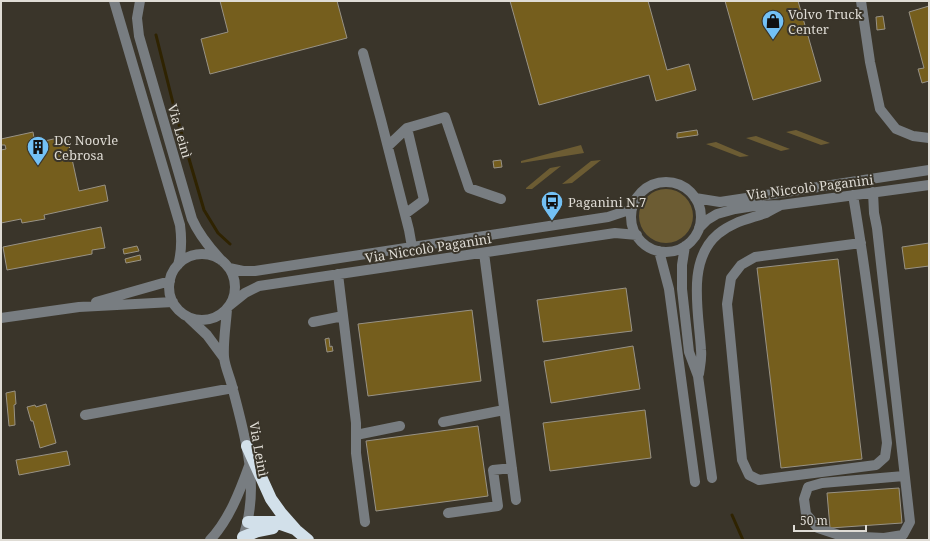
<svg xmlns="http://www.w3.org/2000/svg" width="930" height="541" font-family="'Noto Serif',serif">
	<rect width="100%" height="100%" fill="#3a352a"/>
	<path fill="#6c5c33" d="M796 130 830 143 821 145 786 132Z
		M756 136 790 149 781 151 746 138Z
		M716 142 749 156 740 157 706 144Z
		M581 145 584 153 521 163V161Z
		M601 160 572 183 562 184 591 161Z
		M561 166 532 189H526V188L550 168Z
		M639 216a27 27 0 1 1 54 0a27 27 0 1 1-54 0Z"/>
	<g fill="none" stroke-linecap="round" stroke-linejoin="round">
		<path stroke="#2f2301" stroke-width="3" d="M156 35 175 111 204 210 218 233 230 244
			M732 515 743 540"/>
	</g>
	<path fill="#755e1d" stroke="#989285" d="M220 1H337L347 38 210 74 201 39 228 32Z
		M510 1H648L667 70 689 64 696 90 656 101 649 75 539 105Z
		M725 1H798L821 81 753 100Z
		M929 6V81L922 83 918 69 924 68 909 12Z
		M883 16 885 29 877 30 876 17Z
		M697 130 698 135 677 138V133Z
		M33 132 34 138 30 139 31 144 67 136 79 191 105 185 108 201 44 215 45 219 22 223 21 219 1 223V150L6 149 5 145H1V139Z
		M501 160 502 167 494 168 493 161Z
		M101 227 105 248 92 250V254L7 270 3 247Z
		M929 243V266L905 269 902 247Z
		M137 246 139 251 124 254 123 249Z
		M140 255 141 260 126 263 125 259Z
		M838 259 862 459 781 468 757 268Z
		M626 288 632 331 543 342 537 300Z
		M472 310 481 381 368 396 358 324Z
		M329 338 330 347 332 346 333 351 327 352 325 339Z
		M633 346 640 389 551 403 544 361Z
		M15 391 16 404 14 405 15 425 9 426 6 393Z
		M46 404 56 443 40 448 33 421H31L27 407 35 405 36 407Z
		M645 410 651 458 550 471 543 423Z
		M478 426 488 496 376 511 366 441Z
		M67 451 70 465 19 475 16 460Z
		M899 488 902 523 830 528 827 493Z"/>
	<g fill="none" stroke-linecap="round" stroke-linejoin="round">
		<path stroke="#787d81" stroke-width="10" d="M114 1 180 225C182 240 182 251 178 265
			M140 1 137 18 139 36 192 219C199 235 209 247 221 260
			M861 1 870 62 880 109 896 129 913 136 929 138
			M363 53 381 120 409 230 412 247
			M388 146 407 128
			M631 217a35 35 0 1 1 70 0a35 35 0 1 1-70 0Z
			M873 192 874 213 877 228 910 522 903 535 884 538 842 536 818 528 806 514 804 499 808 487 822 483 904 476
			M853 195C867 277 877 360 887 443L885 457 876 465 759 480 749 475 742 460 727 304 731 278 741 265 755 257 861 243
			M695 198 720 202 929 170
			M405 214 424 200 407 128 445 117 469 188 501 199
			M699 228 707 220 717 214 735 209 754 206 781 205 929 185
			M685 246 682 265V289L689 352 698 376 712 478
			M659 251 669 289 695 482
			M484 253 516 500
			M169 287a33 33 0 1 1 66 0a33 33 0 1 1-66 0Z
			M229 268 243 271H255L608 217 632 209
			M338 274 356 423V453L365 522
			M96 302 170 281
			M230 305 245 293 259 286 615 233 637 235
			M227 309C226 325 223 341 224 357 225 368 231 379 233 390 246 440 261 489 242 540
			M1 318 79 307 173 302
			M189 318 207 335 224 358
			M313 322 343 316
			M699 374C700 366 702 358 701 350 699 313 686 261 718 234 732 222 749 219 766 213 770 211 775 208 779 206
			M85 415 233 388
			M443 422 504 410
			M356 435 400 426
			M448 513 498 506 493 470 512 468
			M210 540C229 520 240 491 249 466"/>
		<path stroke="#d2e0ea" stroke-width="12" d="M247 446 271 499 281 513 296 530 308 540
			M248 522H275L295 529
			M243 537 258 531 273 528"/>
	</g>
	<defs>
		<g id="shop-pin" transform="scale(1.15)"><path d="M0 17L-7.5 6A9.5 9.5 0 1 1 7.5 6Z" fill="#73c1f5" stroke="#3a352a"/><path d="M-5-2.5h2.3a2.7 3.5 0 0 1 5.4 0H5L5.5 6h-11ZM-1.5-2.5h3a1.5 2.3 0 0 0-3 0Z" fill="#111"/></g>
		<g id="building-pin" transform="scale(1.15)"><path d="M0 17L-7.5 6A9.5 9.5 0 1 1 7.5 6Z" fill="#73c1f5" stroke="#3a352a"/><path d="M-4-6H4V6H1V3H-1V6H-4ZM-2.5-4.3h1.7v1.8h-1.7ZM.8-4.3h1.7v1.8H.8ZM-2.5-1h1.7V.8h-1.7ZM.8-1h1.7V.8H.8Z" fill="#111"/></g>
		<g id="bus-pin" transform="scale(1.15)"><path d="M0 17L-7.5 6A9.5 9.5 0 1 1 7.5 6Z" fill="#73c1f5" stroke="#3a352a"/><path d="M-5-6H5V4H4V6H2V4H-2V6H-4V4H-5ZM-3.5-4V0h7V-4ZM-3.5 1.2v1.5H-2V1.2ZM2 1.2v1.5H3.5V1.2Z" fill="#111"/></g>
	</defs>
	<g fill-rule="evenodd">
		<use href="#shop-pin" x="773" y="21"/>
		<use href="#building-pin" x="38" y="147"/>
		<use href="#bus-pin" x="552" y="202"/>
	</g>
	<g text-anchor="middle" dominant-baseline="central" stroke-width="4" stroke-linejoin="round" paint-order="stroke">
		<g font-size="13" fill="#dfdcd5" stroke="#3a352a" text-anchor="start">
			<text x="788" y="14">Volvo Truck<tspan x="788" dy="15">Center</tspan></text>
			<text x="54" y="140">DC Noovle<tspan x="54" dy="15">Cebrosa</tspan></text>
			<text x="568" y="202">Paganini N.7</text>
		</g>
		<g font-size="13" fill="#dfdcd5" stroke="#3a352a">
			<text transform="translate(180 131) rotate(74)">Via Leinì</text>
			<text transform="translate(810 187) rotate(-7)">Via Niccolò Paganini</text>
			<text transform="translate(428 248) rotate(-9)">Via Niccolò Paganini</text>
			<text transform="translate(259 449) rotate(80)">Via Leinì</text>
		</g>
	</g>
	<rect width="930" height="541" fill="none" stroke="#dfdcd5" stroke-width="4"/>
	<path d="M794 525v6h72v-6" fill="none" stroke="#dfdcd5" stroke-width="2"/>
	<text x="800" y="525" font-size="12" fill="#dfdcd5" stroke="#3a352a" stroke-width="3" paint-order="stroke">50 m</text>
</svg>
